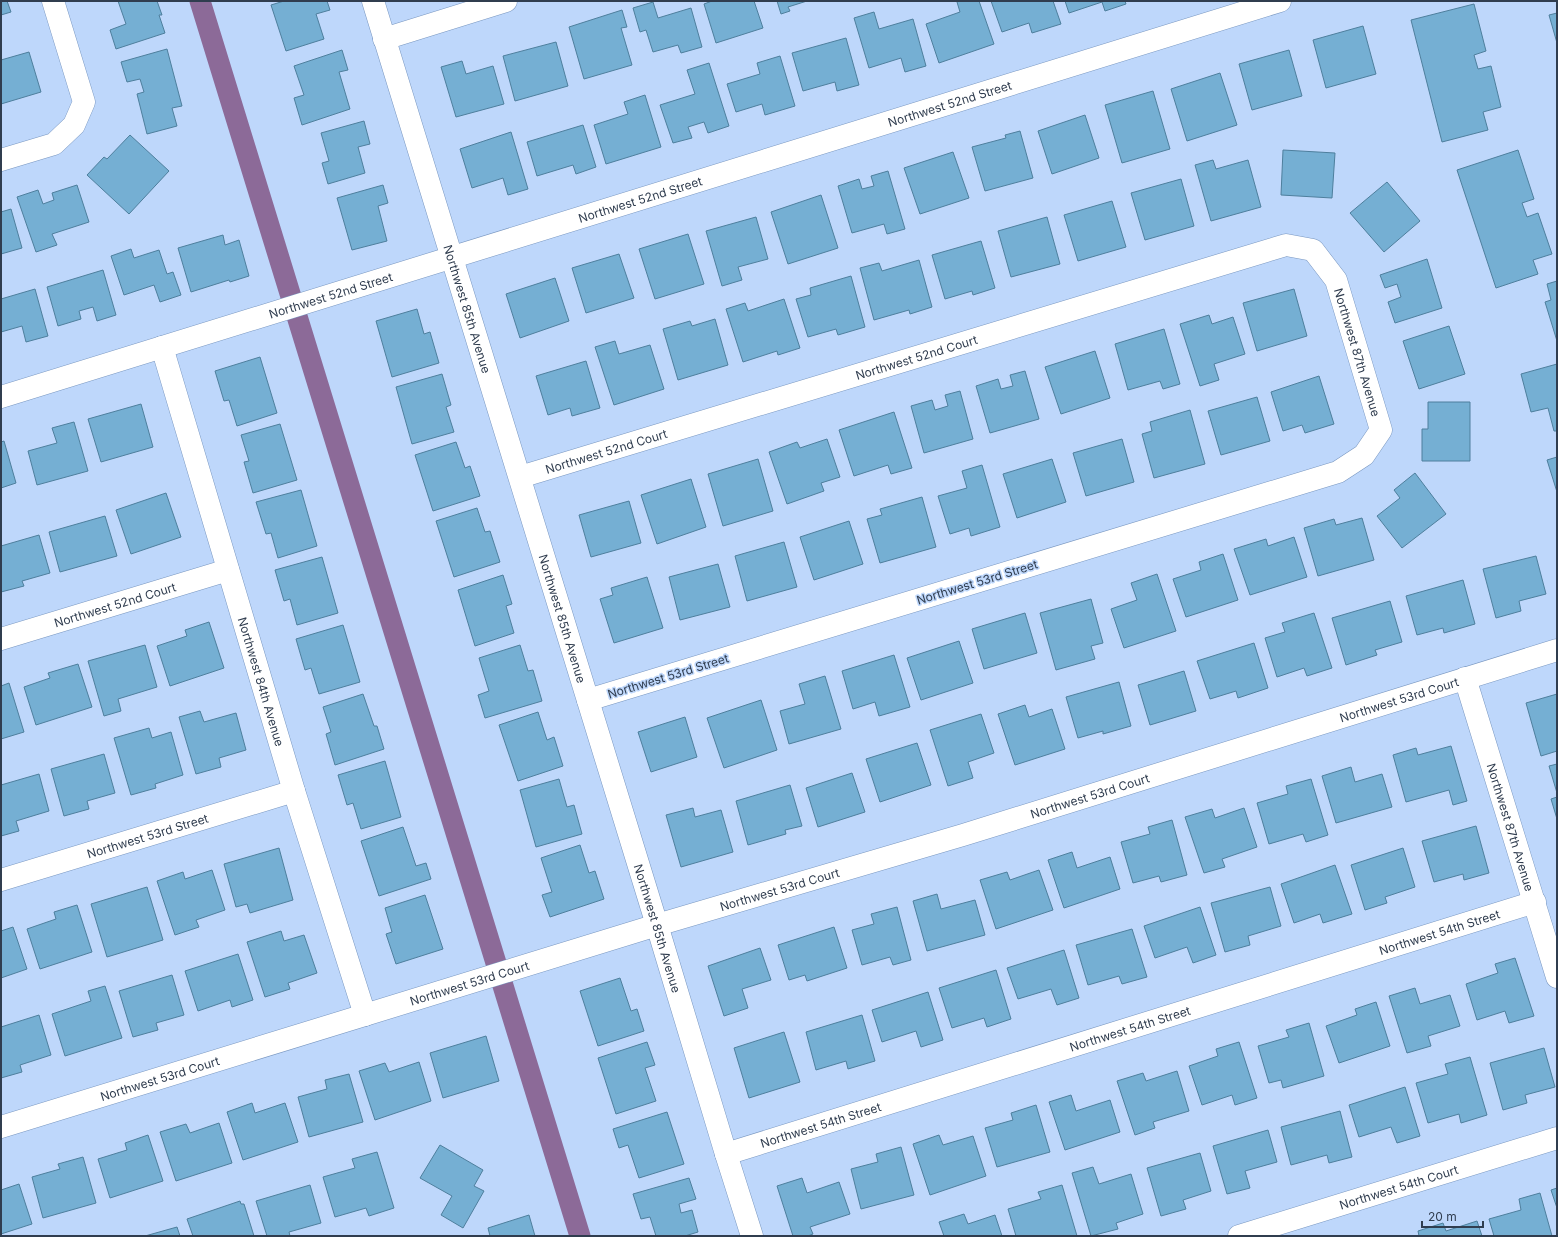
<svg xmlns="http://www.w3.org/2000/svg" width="1558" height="1237" font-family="Inter,sans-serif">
	<rect width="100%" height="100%" fill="#bed7fb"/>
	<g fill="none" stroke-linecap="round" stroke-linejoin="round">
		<path stroke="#8c6a98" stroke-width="21" d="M200 1 580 1236"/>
	</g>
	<path fill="#75afd3" stroke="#4e7f9d" d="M1 1H7L11 12 1 15Z
		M118 1H157L162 15H159L165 33 116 49 110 30 126 24Z
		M284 1H327L330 10 316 14 324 39 286 51 271 5Z
		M712 1H754L763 28 716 43 704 4Z
		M777 1H807L788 7 790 11 781 14Z
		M960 1H979L994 44 939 63 926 24 960 12 957 2Z
		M991 1H1053L1061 24 1032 33 1029 23 1002 32Z
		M1065 1H1125L1126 4 1105 11 1102 2 1069 13Z
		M653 2 658 18 691 8 702 47 681 53 678 45 653 52 646 30 640 32 633 8Z
		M1474 4 1486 51 1474 55 1478 69 1491 66 1501 107 1483 112 1488 130 1442 142 1411 20Z
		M622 10 627 27 621 28 632 65 584 79 569 27Z
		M874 12 879 29 913 19 926 66 905 72 901 58 869 68 854 18Z
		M1557 13V43L1549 15Z
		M1363 26 1376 74 1326 88 1313 40Z
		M846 38 859 85 837 91 835 82 803 91 792 53Z
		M556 42 568 86 515 101 503 56Z
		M167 49 182 106 172 108 177 126 147 134 137 94 144 92 140 79 127 82 121 62Z
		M342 50 348 70 339 72 350 109 302 125 294 98 304 95 294 66Z
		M1289 50 1302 96 1252 110 1239 64Z
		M29 52 41 92 1 104V60Z
		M780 56 795 106 765 115 762 104 736 112 727 84 760 74 757 63Z
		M462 61 466 74 493 66 504 104 456 117 441 67Z
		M709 63 729 126 708 133 704 122 688 127 692 138 673 143 660 105 695 94 687 70Z
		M1220 73 1237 125 1187 141 1171 89Z
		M1153 91 1170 149 1122 163 1105 105Z
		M645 95 661 147 606 164 594 125 628 114 624 102Z
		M1085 115 1099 158 1052 174 1038 131Z
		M364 121 370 144 358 147 365 173 328 184 322 163 329 161 321 133Z
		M583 125 596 167 576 174 573 165 537 176 527 142Z
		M1020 131 1033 178 985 191 972 147 1006 138 1005 135Z
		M511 132 528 189 508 195 503 178 472 188 460 149Z
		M130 135 169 171 129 214 87 175 104 157 107 159Z
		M1283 150 1335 153 1332 198 1281 195Z
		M1518 150 1534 199 1522 203 1527 217 1538 213 1552 254 1533 260 1538 274 1496 288 1457 170Z
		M953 152 969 198 920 214 904 168Z
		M1213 160 1216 169 1248 160 1261 207 1211 221 1195 165Z
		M888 171 905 229 887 234 884 224 852 233 838 186 859 179 862 189 874 186 871 176Z
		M1181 179 1194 226 1145 240 1131 193Z
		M1387 182 1420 221 1384 252 1350 213Z
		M77 185 89 222 52 234 57 245 36 252 17 197 38 190 43 204 54 200 52 193Z
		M383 185 388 203 378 206 387 241 352 250 337 198Z
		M821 195 838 248 788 264 771 212Z
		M1112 201 1126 247 1078 261 1064 215Z
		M11 209 22 248 1 254V212Z
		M756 217 768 259 738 267 742 280 722 286 706 231Z
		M1047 217 1060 264 1011 277 998 231Z
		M688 234 704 284 655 299 639 249Z
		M223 235 225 245 239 240 249 276 230 282 229 280 191 292 178 248Z
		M981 241 995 288 973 295 972 291 945 299 932 255Z
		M131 249 134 258 159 250 167 274 173 272 181 295 160 302 154 285 124 295 111 256Z
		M619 254 634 298 586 313 572 268Z
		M1427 259 1442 308 1395 323 1388 302 1401 297 1397 284 1385 288 1380 275Z
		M919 260 932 307 910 314 909 310 874 320 860 268 879 263 882 271Z
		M103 270 116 315 97 321 93 307 79 311 81 319 58 326 47 287Z
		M851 276 865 327 838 335 836 329 808 337 796 299 811 295 810 288Z
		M555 278 569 321 520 338 506 294Z
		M1557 281V341L1545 302 1551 300 1547 284Z
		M35 289 48 336 26 342 22 326 1 332V299Z
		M1294 289 1307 336 1257 351 1243 303Z
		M784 299 800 348 778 355 777 351 743 362 726 309 745 303 748 311Z
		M417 309 424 334 430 332 439 363 392 377 376 321Z
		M1209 315 1212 324 1233 317 1245 354 1214 364 1219 380 1200 386 1180 324Z
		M715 319 728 365 678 380 663 329 690 321 692 326Z
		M1449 326 1465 374 1419 389 1403 341Z
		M1164 329 1180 384 1163 389 1160 381 1128 390 1115 344Z
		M615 341 619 354 650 345 664 389 614 405 595 347Z
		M1095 351 1110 398 1061 414 1045 367Z
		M260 357 277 413 237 426 229 400 224 401 215 371Z
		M586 361 600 408 572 416 570 408 548 415 536 376Z
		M1557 364V431H1554L1548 408 1531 412 1521 374Z
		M1025 371 1039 419 990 433 976 386 998 379 1001 389 1013 386 1010 375Z
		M442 374 451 405 446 407 454 432 412 444 396 387Z
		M1319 376 1334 424 1305 433 1302 425 1283 431 1271 392Z
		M960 391 973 439 924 453 911 406 932 400 935 410 948 406 945 395Z
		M1257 397 1270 441 1221 455 1208 411Z
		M1428 402H1470V461H1422V429H1428Z
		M141 404 153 447 101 462 88 419Z
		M1190 410 1205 464 1154 478 1142 434 1152 431 1150 422Z
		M894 412 912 468 891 474 888 465 854 476 839 430Z
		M74 422 88 471 37 485 28 451 57 443 52 428Z
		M280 424 297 480 253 493 244 462 249 461 241 435Z
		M827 439 840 477 821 483 824 491 787 504 769 452 797 442 800 448Z
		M1122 439 1134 482 1086 496 1073 453Z
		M4 441 16 483 1 488V442Z
		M456 442 465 468 470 466 480 496 433 511 415 455Z
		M1557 457V492L1547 460Z
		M758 459 773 511 723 526 708 474Z
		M1052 459 1066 502 1017 518 1003 474Z
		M982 465 1000 527 971 536 969 528 950 534 938 496 967 488 962 471Z
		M1415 473 1446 514 1402 548 1377 516 1400 498 1394 490Z
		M691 479 706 527 657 544 641 495Z
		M301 490 317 546 278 558 271 533 266 534 256 502Z
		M166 493 181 537 131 554 116 510Z
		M922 497 936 547 880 563 867 519 882 515 880 509Z
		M629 501 641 543 591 557 579 515Z
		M477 508 485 532 490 531 500 562 454 577 436 521Z
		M105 516 117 556 60 572 49 532Z
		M1362 518 1374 560 1318 576 1304 528 1334 519 1336 525Z
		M849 521 863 564 814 580 800 537Z
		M39 535 50 573 22 581 24 586 1 592V546Z
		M1294 537 1307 577 1250 595 1234 549 1266 539 1268 546Z
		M784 542 797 587 747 601 735 556Z
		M1223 554 1238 600 1186 617 1173 579 1201 570 1199 562Z
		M1536 556 1546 594 1519 601 1521 611 1496 618 1483 569Z
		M322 557 338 613 297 625 290 599 284 601 275 570Z
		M718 564 730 607 680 620 669 577Z
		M1157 574 1176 631 1124 648 1111 609 1137 600 1131 583Z
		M503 575 512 604 506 606 514 633 475 646 458 590Z
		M647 577 663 628 614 643 600 599 613 595 611 588Z
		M1463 580 1475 624 1444 633 1443 628 1417 635 1406 596Z
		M1091 599 1103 643 1091 646 1095 659 1056 670 1040 613Z
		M1390 601 1402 642 1375 650 1377 655 1346 665 1332 618Z
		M1025 613 1037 653 984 669 972 629Z
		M1314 613 1332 668 1307 676 1304 668 1277 677 1265 638 1285 632 1282 623Z
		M209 622 224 668 170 686 157 646 187 636 185 630Z
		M343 625 360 682 319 694 311 668 305 670 296 639Z
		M959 641 973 683 921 700 907 658Z
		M1254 643 1268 688 1238 698 1236 691 1210 699 1197 661Z
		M145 645 157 687 118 699 121 711 104 716 88 661Z
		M520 645 528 671 533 670 542 701 485 718 478 695 489 691 479 658Z
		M894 655 910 707 879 716 875 702 853 709 842 671Z
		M78 664 92 707 36 725 24 687 50 678 48 673Z
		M1184 671 1196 711 1150 725 1138 685Z
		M825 676 841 729 789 744 780 711 805 704 799 684Z
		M1119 682 1131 726 1103 734V731L1078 738 1066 697Z
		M9 683 24 732 1 739V686Z
		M363 694 374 726H377L384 749 335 765 326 734 331 732 323 707Z
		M1557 694V751L1541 756 1526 703Z
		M761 700 777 750 724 768 707 718Z
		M1025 705 1029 717 1052 709 1065 749 1015 765 998 714Z
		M200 711 204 722 236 713 246 750 219 758 221 767 196 774 179 717Z
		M538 712 547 740 554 737 563 766 518 781 499 725Z
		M981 714 994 753 968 762 973 778 948 786 930 730Z
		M685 717 697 757 651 772 638 732Z
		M149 728 152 738 171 732 183 775 155 784 156 788 131 795 114 738Z
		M917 743 931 785 880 802 866 759Z
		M1451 746 1467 801 1453 805 1449 790 1406 802 1393 755 1416 748 1418 755Z
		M104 754 115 793 87 801 89 809 64 816 51 769Z
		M385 761 401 817 361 829 353 803 347 805 338 775Z
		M1557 764V793L1549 766Z
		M1351 767 1355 782 1382 774 1392 807 1336 823 1322 776Z
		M852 773 865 812 818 827 806 788Z
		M39 774 49 811 16 821 19 831 1 836V785Z
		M559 779 567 807 574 805 582 834 536 847 520 790Z
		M1311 779 1328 835 1306 842 1303 834 1269 844 1257 803 1288 794 1286 786Z
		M790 785 802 826 785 830 786 834 748 845 736 801Z
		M1557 797V819L1551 799Z
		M693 808 695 817 721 810 733 852 681 867 666 815Z
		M1244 808 1257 847 1222 859 1225 867 1204 873 1185 817 1212 809 1215 818Z
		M1172 820 1187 875 1161 882 1159 876 1133 883 1121 842 1150 834 1148 827Z
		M1476 826 1489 873 1464 880 1463 874 1434 882 1422 841Z
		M403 827 416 866 426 863 431 879 379 896 361 841Z
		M580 845 589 873 595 871 604 899 550 917 542 895 552 892 541 858Z
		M279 848 293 900 250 913 247 904 236 907 224 864Z
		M1403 848 1415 887 1385 897 1387 903 1365 910 1351 865Z
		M1072 852 1077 868 1110 857 1120 889 1064 908 1048 860Z
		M1335 865 1352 914 1323 923 1320 914 1294 923 1281 884Z
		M212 870 225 910 196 920 199 927 175 935 157 881 183 872 185 879Z
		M1039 870 1053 910 996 929 980 880 1007 872 1010 880Z
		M147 887 163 940 107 957 91 904Z
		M1270 887 1281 926 1248 936 1250 945 1225 952 1211 903Z
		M937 894 941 909 975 900 985 935 927 951 913 901Z
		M425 895 443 949 396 964 386 934 392 932 385 908Z
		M77 905 92 952 40 969 27 929 56 919 54 912Z
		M897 907 911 960 893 965 890 957 862 965 852 930 874 924 871 914Z
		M1200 907 1216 955 1193 963 1187 947 1155 958 1144 926Z
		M13 927 27 969 1 978V931Z
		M834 927 847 968 807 981 805 975 789 980 778 945Z
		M1132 929 1147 977 1122 984 1119 976 1088 985 1076 945Z
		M281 931 284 941 304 935 317 973 288 983 290 989 265 997 247 942Z
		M760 948 771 980 742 989 748 1008 724 1016 708 966Z
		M1064 950 1079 998 1057 1005 1051 989 1018 999 1007 968Z
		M238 954 253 1000 232 1007 230 1000 198 1011 185 971Z
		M1515 958 1534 1016 1509 1023 1505 1011 1477 1020 1466 984 1498 973 1495 964Z
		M996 970 1011 1019 987 1027 984 1018 952 1028 939 988Z
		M172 975 184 1015 156 1023 158 1030 133 1037 119 991Z
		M620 978 631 1011 637 1009 644 1031 598 1046 580 991Z
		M105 986 122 1038 65 1056 52 1014 91 1001 88 991Z
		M1415 988 1420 1004 1450 995 1460 1026 1428 1036 1431 1046 1407 1053 1389 996Z
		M928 992 943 1040 921 1047 916 1031 882 1042 872 1010Z
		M1376 1002 1390 1046 1339 1063 1326 1026 1357 1015 1355 1009Z
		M39 1015 51 1055 20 1065 22 1072 1 1078V1027Z
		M862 1015 875 1061 848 1069 846 1061 816 1070 806 1032Z
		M1309 1023 1324 1076 1283 1088 1281 1080 1269 1083 1258 1046 1289 1037 1286 1030Z
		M784 1032 800 1082 749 1098 734 1048Z
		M486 1036 499 1081 443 1098 430 1053Z
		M647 1042 655 1065 645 1068 656 1101 616 1114 598 1058Z
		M1239 1042 1257 1098 1235 1105 1232 1095 1202 1105 1189 1066 1218 1056 1216 1049Z
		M1544 1048 1555 1087 1525 1095 1527 1103 1503 1110 1490 1063Z
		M1470 1057 1487 1115 1461 1123 1459 1114 1428 1123 1416 1083 1448 1074 1445 1064Z
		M419 1062 431 1101 375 1120 359 1071 385 1063 389 1072Z
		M1177 1071 1189 1111 1153 1122 1155 1128 1135 1135 1117 1081 1143 1073 1146 1081Z
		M349 1074 363 1122 309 1137 298 1097 327 1089 325 1080Z
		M1405 1087 1420 1136 1397 1143 1391 1127 1359 1137 1349 1105Z
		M1071 1095 1076 1111 1110 1100 1120 1132 1065 1150 1049 1102Z
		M252 1103 255 1113 285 1103 298 1142 243 1160 227 1112Z
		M1036 1105 1050 1152 997 1167 985 1128 1013 1120 1011 1113Z
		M1340 1111 1352 1157 1329 1163 1327 1155 1291 1165 1281 1127Z
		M667 1112 684 1164 639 1178 628 1145 619 1148 613 1129Z
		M219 1123 232 1163 176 1181 160 1132 186 1124 190 1133Z
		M1268 1130 1277 1162 1245 1171 1250 1188 1227 1194 1213 1146Z
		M148 1135 163 1181 110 1198 98 1159 127 1150 125 1143Z
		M939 1135 943 1145 973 1136 986 1176 930 1195 913 1144Z
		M440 1145 483 1170 474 1186 484 1191 463 1228 441 1215 452 1196 420 1178Z
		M901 1147 914 1195 861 1209 851 1169 878 1162 876 1154Z
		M377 1152 394 1208 369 1216 366 1208 335 1217 323 1177 355 1168 352 1159Z
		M1200 1153 1211 1191 1183 1200 1186 1209 1161 1216 1147 1168Z
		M83 1157 96 1203 43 1218 32 1177 60 1169 58 1164Z
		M1093 1167 1099 1184 1131 1174 1143 1214 1116 1223 1118 1229 1091 1236 1072 1173Z
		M689 1178 696 1199 679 1204 681 1213 692 1210 698 1232 685 1236H656L650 1217 641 1219 633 1194Z
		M802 1178 807 1193 839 1182 850 1214 810 1227 813 1234 808 1236H793L777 1186Z
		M19 1184 32 1224 1 1234V1190Z
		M310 1185 321 1223 289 1232 290 1236H267L256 1201Z
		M1062 1185 1077 1236H1016L1008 1209 1041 1199 1038 1192Z
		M1557 1188V1208L1551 1190Z
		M1540 1193 1552 1236H1494L1489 1219 1521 1210 1519 1199Z
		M240 1201 241 1204H244L254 1236H193L187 1219Z
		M964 1214 968 1224 995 1215 1002 1236H944L939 1222Z
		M529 1215 535 1236H490L488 1228Z
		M1477 1221 1482 1236H1419L1418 1231 1443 1223 1446 1231Z
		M177 1227 180 1236H145Z"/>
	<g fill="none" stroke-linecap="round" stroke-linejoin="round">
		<g stroke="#7997c0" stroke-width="23">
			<g id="minor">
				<path id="s1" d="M373 1 657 925 726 1154 752 1236"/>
				<path d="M384 39 506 1"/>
				<path d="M1 160 54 144 74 125 84 102 53 1"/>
				<path id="s2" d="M162 347 294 791 365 1015"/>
				<path id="s3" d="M1 397 1280 1"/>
				<path id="s4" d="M520 477 1286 245 1313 250 1336 280 1381 430 1364 455 1338 472 588 700"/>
				<path id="s5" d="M1 639 228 570"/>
				<path id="s6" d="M1465 678 1557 977"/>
				<path id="s7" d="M1 880 294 791"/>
				<path id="s8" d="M1 1127 657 925 963 835 1557 650"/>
				<path id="s9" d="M726 1154 1535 902"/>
				<path id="s10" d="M1239 1236 1557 1138"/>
			</g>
		</g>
		<use href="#minor" stroke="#fff" stroke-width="22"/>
	</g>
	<g text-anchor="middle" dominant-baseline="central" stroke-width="3" stroke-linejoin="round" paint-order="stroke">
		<g font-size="12" fill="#303d4f" stroke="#bed7fb">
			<text stroke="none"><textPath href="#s3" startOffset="993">Northwest 52nd Street</textPath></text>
			<text stroke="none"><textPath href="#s3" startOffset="669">Northwest 52nd Street</textPath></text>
			<text stroke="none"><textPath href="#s3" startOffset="345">Northwest 52nd Street</textPath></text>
			<text stroke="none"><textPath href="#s1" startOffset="322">Northwest 85th Avenue</textPath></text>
			<text stroke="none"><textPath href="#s4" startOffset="941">Northwest 87th Avenue</textPath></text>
			<text stroke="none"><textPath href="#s4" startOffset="414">Northwest 52nd Court</textPath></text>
			<text stroke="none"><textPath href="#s4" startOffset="90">Northwest 52nd Court</textPath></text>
			<text transform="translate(977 582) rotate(-17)">Northwest 53rd Street</text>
			<text stroke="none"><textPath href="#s5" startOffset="119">Northwest 52nd Court</textPath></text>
			<text stroke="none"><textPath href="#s1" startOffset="646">Northwest 85th Avenue</textPath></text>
			<text transform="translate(668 676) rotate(-17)">Northwest 53rd Street</text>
			<text stroke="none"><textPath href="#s2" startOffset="349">Northwest 84th Avenue</textPath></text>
			<text stroke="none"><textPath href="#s8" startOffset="1462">Northwest 53rd Court</textPath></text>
			<text stroke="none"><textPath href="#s8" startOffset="1138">Northwest 53rd Court</textPath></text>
			<text stroke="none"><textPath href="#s6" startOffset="156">Northwest 87th Avenue</textPath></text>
			<text stroke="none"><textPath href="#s7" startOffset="153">Northwest 53rd Street</textPath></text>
			<text stroke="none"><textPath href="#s8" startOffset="814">Northwest 53rd Court</textPath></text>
			<text stroke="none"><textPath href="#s1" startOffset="970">Northwest 85th Avenue</textPath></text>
			<text stroke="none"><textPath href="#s9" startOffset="747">Northwest 54th Street</textPath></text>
			<text stroke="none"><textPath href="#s8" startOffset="490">Northwest 53rd Court</textPath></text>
			<text stroke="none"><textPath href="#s9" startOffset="423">Northwest 54th Street</textPath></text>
			<text stroke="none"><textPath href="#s8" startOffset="166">Northwest 53rd Court</textPath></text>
			<text stroke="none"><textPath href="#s9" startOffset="99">Northwest 54th Street</textPath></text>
			<text stroke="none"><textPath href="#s10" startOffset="167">Northwest 54th Court</textPath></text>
		</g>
	</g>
	<rect width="1558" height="1237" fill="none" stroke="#303d4f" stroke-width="4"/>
	<path d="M1422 1221v6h61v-6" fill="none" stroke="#303d4f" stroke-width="2"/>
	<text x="1428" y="1221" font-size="12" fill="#303d4f" stroke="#bed7fb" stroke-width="3" paint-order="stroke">20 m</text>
</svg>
